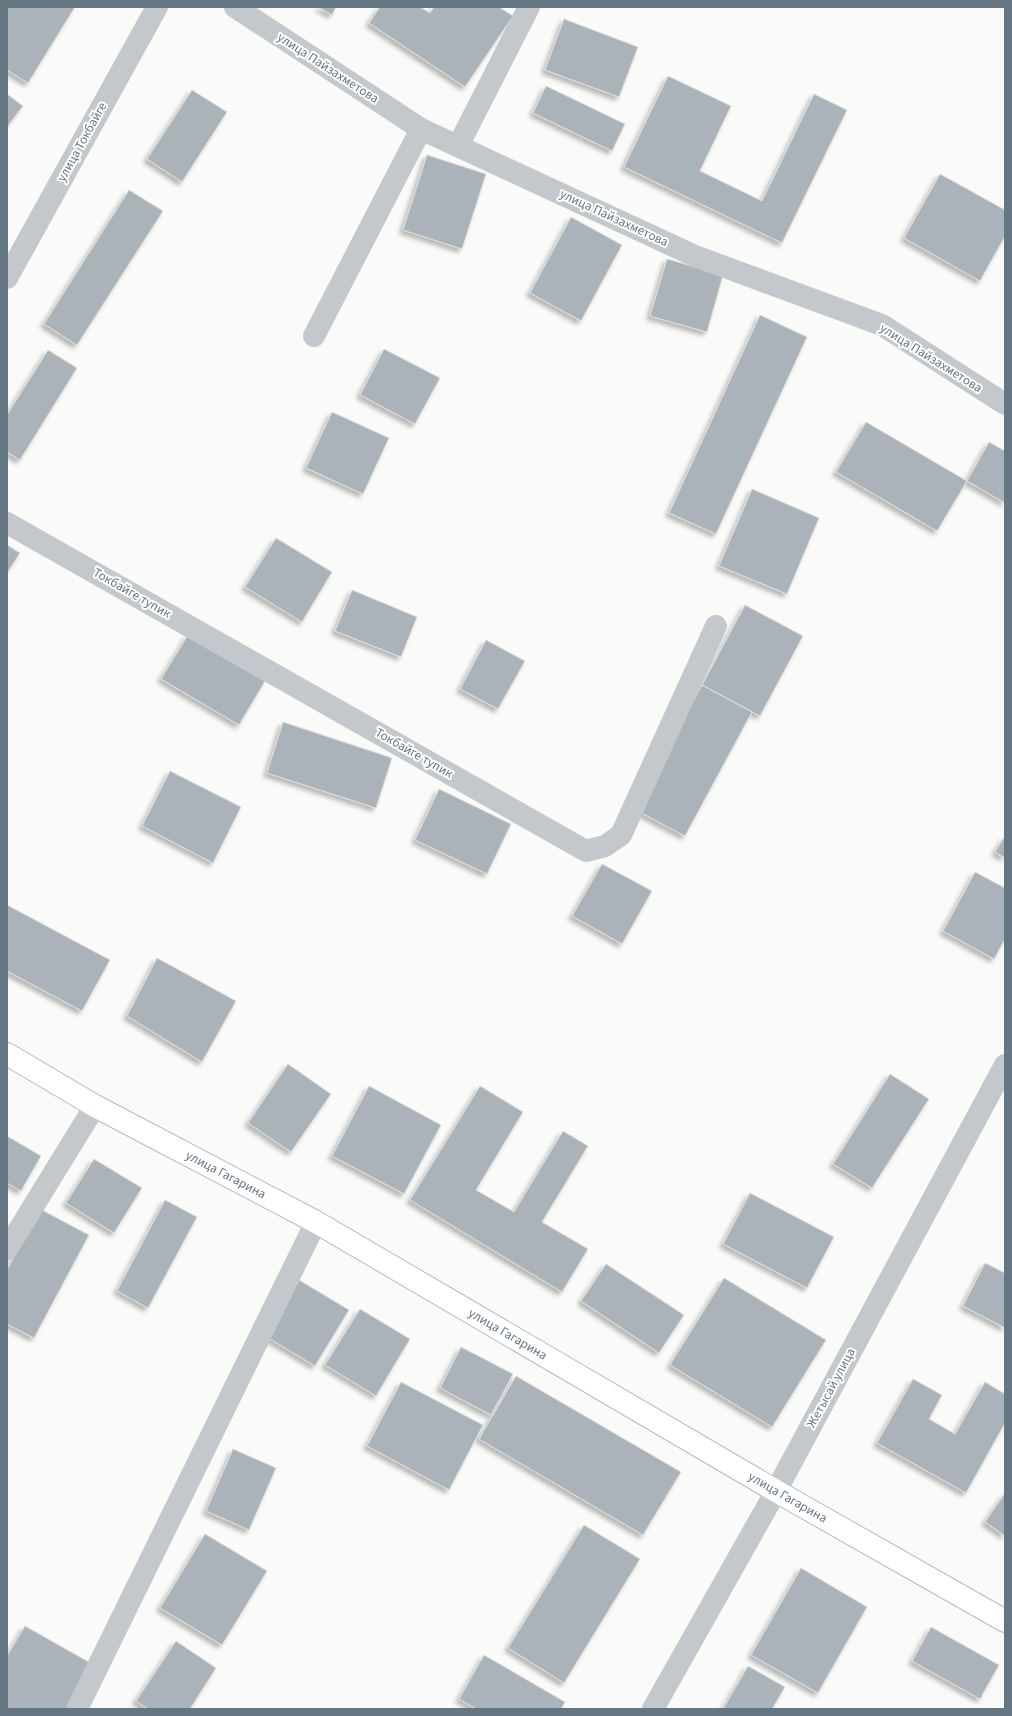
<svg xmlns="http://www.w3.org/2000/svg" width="1012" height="1716" font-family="'Source Sans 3',sans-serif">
	<defs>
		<filter id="shadow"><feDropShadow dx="-3.5" dy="3.5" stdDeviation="2" flood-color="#0004"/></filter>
	</defs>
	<rect width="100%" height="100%" fill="#fafaf8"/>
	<path fill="#aab3b9" stroke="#dcdcda" filter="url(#shadow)" d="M7 7H75L28 83 7 70Z
		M318 7H336L332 15Z
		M380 7H420L430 13 434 7H499L513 16 465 87 369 23Z
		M564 19 638 47 619 97 545 70Z
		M668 76 731 106 700 171 762 201 814 94 847 110 782 243 624 167Z
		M546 86 625 124 612 151 533 113Z
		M192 90 227 112 182 182 147 159Z
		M7 94 23 106 7 127Z
		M427 155 486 174 462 249 403 230Z
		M940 174 1005 210V236L980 281 904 238Z
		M129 190 163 211 77 345 44 324Z
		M571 217 622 245 581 321 530 293Z
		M667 259 723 275 707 332 650 316Z
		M760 315 807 337 716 534 669 513Z
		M384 349 440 378 415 424 360 395Z
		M48 350 77 368 20 460 7 452V415Z
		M332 412 389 438 363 494 306 468Z
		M866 422 967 481 937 531 836 472Z
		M989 442 1005 451V503L967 481Z
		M752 489 819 518 787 594 719 566Z
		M276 538 332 572 302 622 245 587Z
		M7 545 20 553 7 573Z
		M352 590 417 617 401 657 335 631Z
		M745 605 803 636 760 716 702 685Z
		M188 635 265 681 239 725 161 679Z
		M486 640 525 661 498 709 460 689Z
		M702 685 752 712 685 836 634 809Z
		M283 722 392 758 376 808 267 773Z
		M170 771 241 807 213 863 142 826Z
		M439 789 511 824 487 874 415 840Z
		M1005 836V858L995 852Z
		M602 864 652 891 622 944 572 916Z
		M975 872 1005 888V939L994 959 943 931Z
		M7 905 110 960 82 1011 7 971Z
		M157 958 236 1001 202 1062 127 1016Z
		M288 1064 331 1094 291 1152 248 1123Z
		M890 1074 929 1099 872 1188 833 1164Z
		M369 1086 441 1125 404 1194 332 1156Z
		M480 1086 523 1112 476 1190 514 1212 563 1131 588 1146 542 1222 588 1249 562 1292 410 1200Z
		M7 1136 41 1156 21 1191 7 1183Z
		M94 1159 142 1188 114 1233 66 1203Z
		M750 1193 834 1237 807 1288 723 1244Z
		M165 1200 197 1217 148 1308 117 1291Z
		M40 1209 89 1235 34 1338 7 1324V1270Z
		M985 1263 1005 1273V1328L963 1306Z
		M606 1264 684 1315 659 1353 581 1301Z
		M724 1278 826 1340 772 1427 670 1365Z
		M299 1280 349 1310 315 1366 265 1336Z
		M360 1309 410 1339 376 1396 325 1365Z
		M461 1347 513 1374 491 1415 440 1388Z
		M516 1376 681 1472 643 1535 479 1439Z
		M913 1379 942 1395 929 1419 955 1434 985 1382 1005 1394V1423L966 1493 877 1443Z
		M401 1382 483 1425 449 1490 367 1446Z
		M233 1449 276 1468 249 1530 206 1511Z
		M1005 1493V1536L985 1522Z
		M584 1525 640 1559 564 1683 508 1648Z
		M205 1534 267 1571 222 1645 160 1608Z
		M801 1568 867 1607 818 1693 751 1655Z
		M25 1626 94 1665 68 1709H7V1656Z
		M931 1627 999 1665 980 1699 912 1661Z
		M176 1641 216 1668 190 1709H148L136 1701Z
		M484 1655 565 1702 561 1709H476L459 1699Z
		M748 1666 785 1687 772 1709H723Z"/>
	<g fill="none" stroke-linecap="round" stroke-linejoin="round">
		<g stroke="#b3babf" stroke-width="24">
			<g id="secondary">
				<path id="s1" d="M7 1054 95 1106 316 1222 776 1491 1005 1621"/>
			</g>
		</g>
		<path stroke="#c3c8cc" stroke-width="22" d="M235 7 421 129 695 256 882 325 1005 404
			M458 146 529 7
			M7 278 157 7
			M314 336 421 129
			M7 523 586 851 605 846 621 835 716 626
			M7 1249 95 1106
			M77 1709 316 1222
			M653 1709 776 1491 1005 1065"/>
		<use href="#secondary" stroke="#fff" stroke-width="22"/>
	</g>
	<g text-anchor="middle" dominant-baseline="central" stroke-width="4" stroke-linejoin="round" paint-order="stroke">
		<g font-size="13" fill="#657683" stroke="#fff">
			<text transform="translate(328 68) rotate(33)">улица Пайзахметова</text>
			<text transform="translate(82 142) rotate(-61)">улица Токбайге</text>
			<text transform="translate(614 218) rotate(25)">улица Пайзахметова</text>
			<text transform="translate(931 358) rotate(32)">улица Пайзахметова</text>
			<text transform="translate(132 593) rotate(30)">Токбайге тупик</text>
			<text transform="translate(414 753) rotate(30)">Токбайге тупик</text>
			<text stroke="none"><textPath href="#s1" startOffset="250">улица Гагарина</textPath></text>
			<text stroke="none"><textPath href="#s1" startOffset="574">улица Гагарина</textPath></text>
			<text transform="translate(831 1388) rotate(-62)">Жетысай улица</text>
			<text stroke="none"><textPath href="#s1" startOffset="898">улица Гагарина</textPath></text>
		</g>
	</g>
	<rect width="1012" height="1716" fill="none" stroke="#657683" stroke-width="16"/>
</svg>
